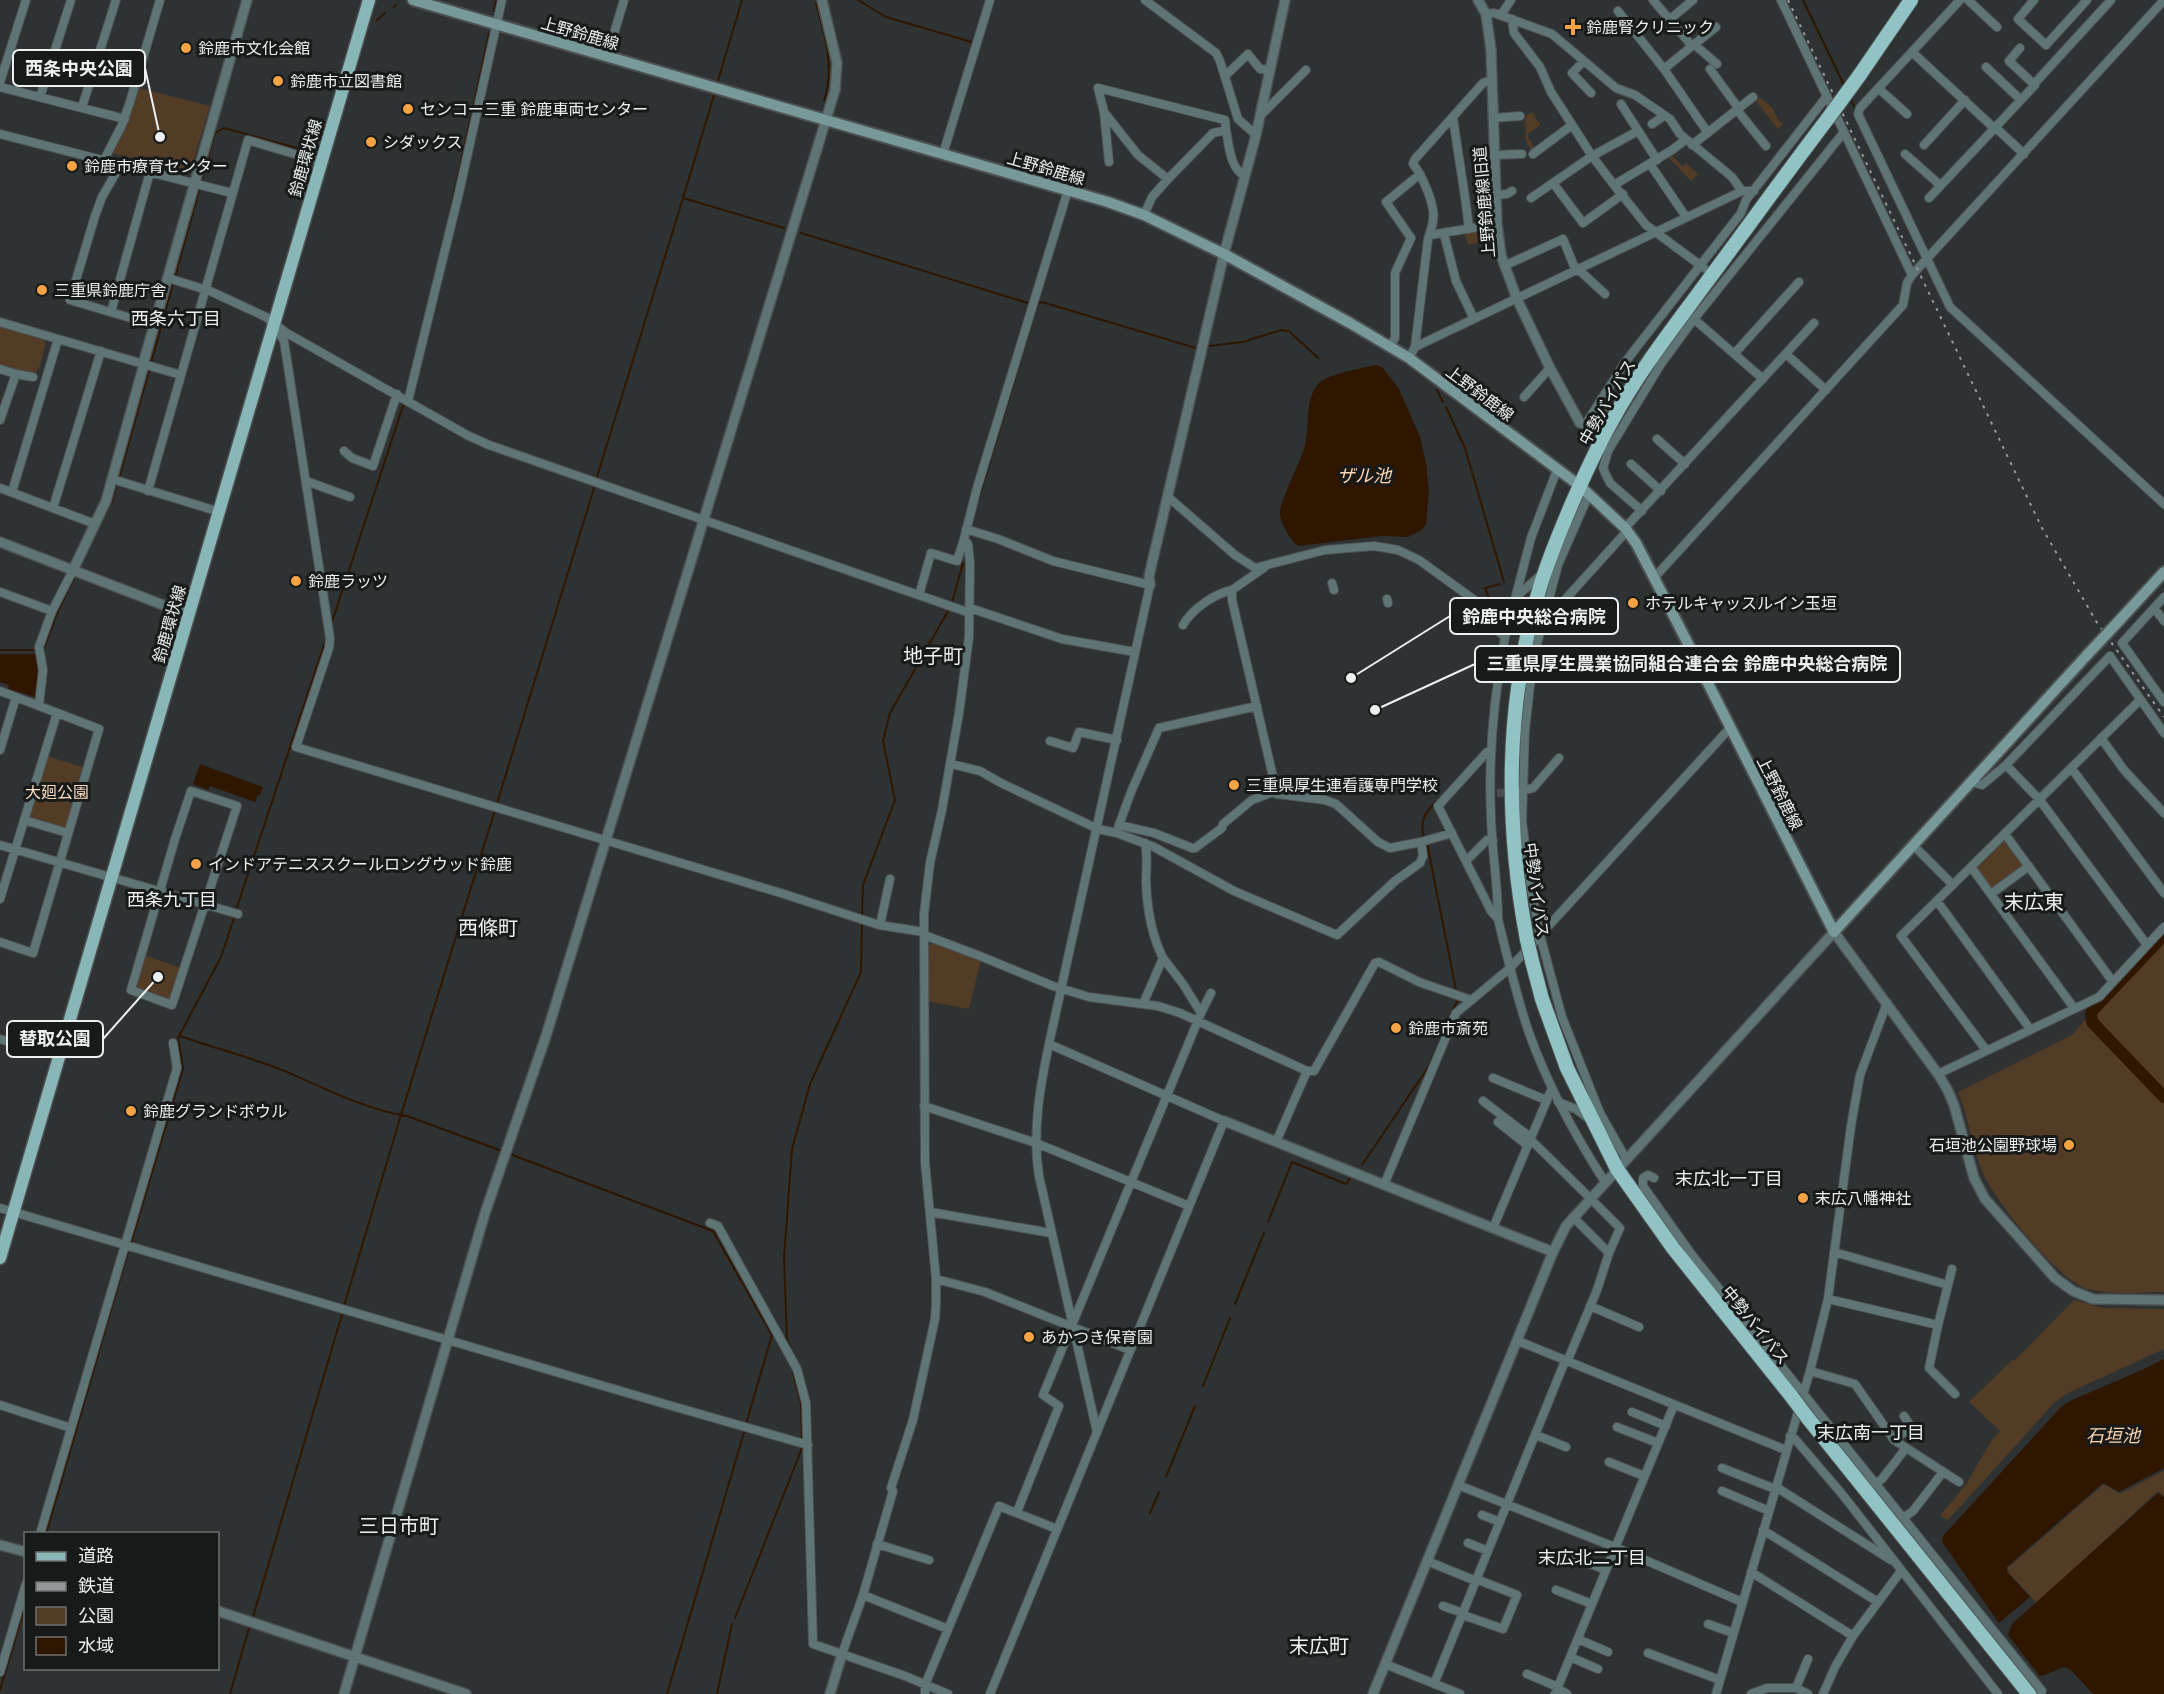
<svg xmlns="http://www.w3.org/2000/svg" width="2164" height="1694" font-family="Quicksand,'Noto Sans JP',sans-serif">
	<rect width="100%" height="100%" fill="#2e3233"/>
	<path fill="#533c25" d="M138 88 210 106 190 172 111 153Z
		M1759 97C1764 101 1771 105 1774 111 1777 117 1777 120 1783 124L1778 129 1755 100Z
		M1532 112 1540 125 1528 134 1529 139 1535 149 1532 151 1526 141 1525 117Z
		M1671 154 1683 167 1686 163 1698 174 1691 181 1668 157Z
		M1487 228 1495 232V239L1468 245 1464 232Z
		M0 325 45 338 44 341 46 342 40 366 34 375 0 365Z
		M47 756 85 768 67 828 64 830 29 820 28 817Z
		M2003 840 2007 841 2025 866 1992 891 1977 871V865Z
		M2164 933V1292C2139 1292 2110 1295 2087 1289 2059 1281 1996 1202 1984 1175 1972 1149 1969 1119 1958 1092L2072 1035Z
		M935 942 981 960 969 1009 926 1001 927 947Z
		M144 955 181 968 170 998 168 1000 137 989 135 986Z
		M2074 1300 2103 1308 2164 1309V1349L2068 1393 2055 1402 1948 1520 1940 1516 1967 1483 1991 1441 2000 1431 1969 1402 2012 1360 2014 1361Z
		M2164 1471V1496L2158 1491 2037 1603 2009 1573 2008 1568 2104 1484 2120 1494Z"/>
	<path fill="#2e1600" d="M1376 365 1382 367 1399 389 1420 437 1426 463 1429 491 1426 525 1422 530 1408 537 1381 536 1298 546C1290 540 1281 524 1280 514 1279 501 1301 462 1305 445 1310 425 1304 399 1319 383 1328 374 1363 368 1376 365Z
		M0 654H35L38 672 35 697 8 689 9 685 0 682Z
		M200 764 263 787 260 795H258L255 802 210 786 208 790 193 784Z
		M2164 1359V1468L2119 1492 2103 1483 2007 1567V1572L2030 1597 1999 1623 1942 1542 1943 1536 2062 1406 2072 1400 2142 1370Z
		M2158 1493 2164 1497V1694H2093L2071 1670 2064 1667 2042 1676 2039 1675 2008 1635 2012 1624Z"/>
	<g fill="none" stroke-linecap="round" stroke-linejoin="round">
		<path stroke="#2e1600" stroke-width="2" d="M858 0 886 17 975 43
			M1803 0 1845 87
			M816 3C825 36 835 67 824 101
			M394 7 396 5
			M494 11 496 0
			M377 20 385 13
			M717 84 742 0
			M715 92 683 198 784 228
			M1850 98 1854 106
			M801 233 1031 304
			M442 249 489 34
			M1037 306 1038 303 1042 302 1196 348
			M1209 346 1243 342 1281 330 1289 331 1318 358
			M1437 390 1443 402
			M1446 407 1465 448 1504 582
			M119 478 215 133 224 128 311 152
			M596 480 683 198
			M974 514 1037 306
			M81 563 112 501 117 483
			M1500 584 1485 588 1490 600 1502 619
			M952 602 963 563
			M331 625 404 403
			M0 650H33
			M43 650 58 611 76 573
			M1495 668 1498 656
			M1424 838C1418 814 1430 809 1445 793
			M1427 843 1456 990
			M236 910 327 636
			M862 917 863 885 895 800 883 741 890 713 948 611
			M180 1036C217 1049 258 1059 294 1075 327 1090 371 1111 407 1116L502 1151
			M507 1153 713 1231 772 1335 746 1424
			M1362 1165 1429 1066 1457 1001
			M1268 1222 1292 1162 1346 1184 1350 1178
			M131 1243 183 1068 178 1038 221 957 235 915
			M1235 1304 1264 1233
			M344 1306 401 1115 595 485
			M790 1347 787 1341 784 1258 792 1149 810 1084 861 972 862 923
			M793 1373 801 1403 802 1438
			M1203 1386 1230 1318
			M1166 1477 1195 1406
			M1150 1513 1159 1492
			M46 1534 129 1248
			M253 1617 343 1311
			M735 1618 802 1448
			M0 1690 26 1603
			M230 1694 249 1628
			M667 1694 745 1429
			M717 1694 732 1624"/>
		<path stroke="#2e1600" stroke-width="12" d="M2164 935 2093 1010 2091 1014 2092 1022 2164 1097"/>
		<path stroke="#4b4e4f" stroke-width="8" stroke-dasharray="8 4" stroke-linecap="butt" d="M1507 668 1523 671
			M1497 793 1513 792"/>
		<g stroke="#4d5051" stroke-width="10">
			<path id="minor" d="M1145 0 1216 53 1220 61 1238 119 1256 135
				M1653 0 1692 46 1664 69
				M1781 0 1912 275
				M1960 0 1860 108 1858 114 1950 307 2164 504
				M1968 0 1997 27
				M2034 0 2018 19 2046 45 2087 0
				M1618 11 1664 69 1708 133
				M1486 14 1494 13 1552 34 1616 88 1635 95 1670 119 1680 134 1732 177 1742 191
				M1501 15 1511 0
				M1512 19 1514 33 1540 67 1551 92 1592 156 1614 185
				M1669 20 1693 0
				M1695 45 1717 64
				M1692 46 1716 27
				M1912 52 1994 128
				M607 57 624 0
				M1584 61 1572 73 1591 93
				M1986 67 2021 100
				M1710 69 1739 109
				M1225 76 1248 54 1260 69 1270 70
				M0 82 26 0
				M2034 84 2111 0
				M0 87 125 119
				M1878 88 1907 114
				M40 97 71 0
				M1621 104 1657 160
				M82 107 116 0
				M1737 110 1766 146
				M1104 112 1138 155 1168 179
				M1260 116 1306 70
				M1453 117C1458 155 1465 191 1469 229
				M1493 118 1520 116
				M1652 124 1664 116
				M1996 128 2024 154
				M1226 130C1229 145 1230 169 1245 176
				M0 134 232 193
				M1685 140 1672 150 1614 185 1646 225 1704 268
				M1692 145 1753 97
				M1924 145 1965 100
				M943 154 990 0
				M1533 154 1572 125
				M1905 154 1940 185
				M1494 155 1522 154
				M104 160 122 125 130 102 160 0
				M1109 162 1104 112 1098 88 1225 120 1226 130 1213 133 1168 179 1152 197 1144 215
				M121 164 102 197 95 216 70 300 154 325
				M1650 164 1686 217
				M1553 183 1583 223 1623 194
				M1496 195 1507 194 1512 191
				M1531 198 1592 156 1638 131
				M1929 198 2035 85 2009 61 2020 48
				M1444 234 1456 281 1474 319
				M1430 235 1497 224
				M1504 266 1563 239 1576 271
				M1579 270 1605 294
				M168 278 210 291 266 317 285 332 467 435 489 445 970 613
				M111 312 150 172
				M1694 319 1763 379
				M0 322 181 375
				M275 326 284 341 330 638 329 648 296 747 784 894 879 925 924 932
				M1390 346 1395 338V273L1411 238 1386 202 1420 174
				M1415 347 1742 191H1754
				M1735 353 1799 282
				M1786 354 1826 390
				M1409 358 1415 347 1428 239C1431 230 1435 219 1433 210 1431 197 1421 173 1413 164L1415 159 1483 83 1491 80
				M0 369 16 374 0 420
				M16 374 33 377
				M1524 397 1550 368
				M1601 399 1604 431
				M408 401 458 197 502 0
				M1580 423 1585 425 1626 361 1741 213 1746 200 1827 96
				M1657 439 1685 464
				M344 451 352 458 373 466 397 394
				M1631 464 1661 491
				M112 479 220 512
				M306 481 350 497
				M0 488 95 524
				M148 491 248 140 321 162
				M12 492 58 339
				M1589 494 1558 565 1533 659 1525 730 1522 821 1531 889 1540 935 1562 1017 1600 1113 1626 1159
				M1167 496 1235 555 1255 568 1325 550 1374 546 1398 550 1419 560 1473 599 1484 608 1495 628 1505 637C1494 696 1488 757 1491 817 1492 852 1498 885 1498 919
				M53 508 101 351
				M1642 511 1610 483 1606 475 1603 468 1608 451 1661 364 1694 319 1844 132
				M1625 528 1814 323
				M966 529 998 539 1053 561 1150 585 1049 1044C1040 1087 1032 1132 1039 1176L1097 1432
				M1265 567 1232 590V600L1277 794 1325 800 1336 804 1378 842 1390 848 1421 842 1452 833
				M1654 578 1903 305 1907 283 1912 275 2164 0
				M1332 583 1334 590
				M0 592 52 611
				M919 595 931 553 957 561 964 539
				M1517 596 1542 574
				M2164 597 2122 643 2164 702
				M1387 599 1388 603
				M970 608 1062 639 1135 652
				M2154 608 2164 621
				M1542 619 1547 618 1552 614 1627 531
				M1183 625C1192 609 1214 594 1232 590
				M1505 637 1531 538 1557 470
				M0 691 99 729 33 953 0 942
				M39 705 43 670 39 647 52 611 73 570
				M2101 738 2124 770 2164 813
				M1050 741 1073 748 1079 732 1117 740
				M0 750 16 697
				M1491 752H1487L1438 806 1491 911 1498 919C1507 956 1516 994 1528 1030 1547 1084 1574 1134 1605 1182
				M951 764 980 771 1001 783 1098 829 1117 833 1119 825 1154 833 1192 848H1195L1222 828 1223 824 1252 800 1276 791
				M2006 765 2039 799 2147 945
				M2072 769 2164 893
				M1972 782 1982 785 2006 765 2110 656 2164 733
				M191 791 237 806 172 1005 131 990 175 839Z
				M1517 792 1533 788 1559 758
				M24 820 68 833
				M1119 825 1131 792 1159 728 1257 706
				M1117 833 1154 847 1234 891 1337 935 1395 881 1420 863 1423 856 1421 842
				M2005 834 2113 982
				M0 845 238 914
				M1914 846 1953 885
				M1466 861 1487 840 1493 841
				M1971 867 2074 1008
				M1991 894 2029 866
				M0 899 57 713
				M1937 901 2030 1029
				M880 925 890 879
				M924 935 980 956 1053 986 1089 997 1158 1006 1180 1013 1307 1071H1314L1375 963 1379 962 1419 982 1471 1000
				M1163 958 1183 984 1201 1013
				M1143 1004 1163 958C1151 934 1147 908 1146 882 1146 869 1148 856 1145 843
				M0 1039 60 1056
				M1986 1050 1901 936 2140 700
				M1938 1074 2099 997 2164 927
				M1493 1078 1546 1100
				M1483 1101 1530 1137
				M1558 1102 1576 1109 1588 1118
				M924 1106 1036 1143 1189 1206
				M1498 1122 1527 1145
				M1530 1139 1590 1198
				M1276 1142 1307 1071
				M1654 1178 1648 1175 1643 1178V1186L1692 1255 2042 1691 2040 1694
				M1384 1185 1456 1013 1510 968 1730 728
				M1596 1204 1620 1228 1609 1253
				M0 1208 658 1402 808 1445
				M930 1212 1051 1233
				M710 1223 718 1226 797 1369 806 1403 813 1644 905 1676 948 1694
				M1493 1228 1552 1088
				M1834 1252 1948 1285
				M936 1279 985 1292 1130 1350
				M1828 1299 1938 1325 1952 1269
				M1590 1306 1639 1327
				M1938 1325 1929 1368 1955 1394
				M1518 1341 1786 1450
				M1567 1362 1597 1290 1609 1253 1573 1217
				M1810 1371 1855 1384 1894 1440 1959 1482
				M0 1405 71 1428
				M1632 1412 1666 1426
				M1617 1427 1658 1443
				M1536 1435 1566 1447
				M1790 1436 1795 1439 1842 1494 1998 1694
				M1894 1440 1911 1427 1904 1416
				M1609 1462 1644 1476
				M1722 1468 1775 1489
				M1875 1484 1882 1479 1906 1448
				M1458 1485 1622 1550 1742 1602
				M1776 1487 1891 1560
				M1722 1491 1769 1511
				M1017 1512 1059 1406 1043 1395 1201 1013 1211 993
				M1482 1515 1500 1522
				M1903 1518 1913 1511 1943 1472
				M1763 1530 1878 1602
				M40 1534 177 1068 173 1043
				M1468 1543 1488 1551
				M877 1544 929 1560
				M1571 1556 1606 1570
				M1427 1561 1476 1581
				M1751 1572 1853 1636 1835 1667 1823 1694
				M1556 1590 1592 1604
				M863 1595 948 1629
				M1443 1606 1463 1613
				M1463 1615 1503 1629 1517 1595 1476 1579
				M1708 1624 1733 1633
				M1853 1636 1901 1571
				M1578 1639 1608 1652
				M1648 1653 1720 1680
				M842 1654 863 1595 893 1491 891 1488 913 1420 935 1319 936 1303V1279L925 1162 924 914 930 863 942 810 959 713 969 637 970 563 968 544 964 539 977 488 1068 190
				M1570 1657 1598 1669
				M1385 1664 1460 1694
				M0 1672 26 1584
				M1527 1674 1558 1687
				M1434 1684 1565 1361
				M1557 1688 1567 1694
				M1796 1688 1808 1694
				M925 1694V1685L999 1506 1057 1529
				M990 1694 1224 1121 1049 1044
				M1555 1694 1674 1405
				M1716 1694 1810 1371 1828 1299 1851 1126 1860 1075 1887 1003
				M1751 1694 1767 1688H1796L1808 1659"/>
		</g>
		<g stroke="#4d5051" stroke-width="12">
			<path id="tertiary" d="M1478 0 1486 14 1491 50 1497 224 1501 255 1517 299 1550 368 1580 423
				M143 364 247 0
				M0 542 189 615
				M73 570 106 501 144 364
				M1150 585 1149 576 1224 254 1256 135 1285 0
				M1224 1121 1553 1252
				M0 1545 26 1552
				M218 1611 466 1694
				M344 1694 485 1213 546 1036 835 90 837 63 822 0
				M830 1694 842 1654
				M1373 1694 1553 1252 1566 1226 1834 932 1938 1074 1947 1089 1954 1105 1974 1178 1985 1199 2055 1278 2073 1291 2093 1299 2164 1300"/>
		</g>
		<g stroke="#4d5051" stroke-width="14">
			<path id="secondary" d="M413 0 1108 202 1144 215 1224 254 1350 323 1409 358 1580 486 1625 528 1636 543 1679 626 1834 932 2087 655
				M2117 623 2164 572"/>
		</g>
		<g stroke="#4d5051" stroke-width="15">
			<path id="primary" d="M0 1258 369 0"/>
		</g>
		<g stroke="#4d5051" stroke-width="16">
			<path id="trunk" d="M1859 76 1911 0
				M1527 940C1505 823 1505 702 1540 587 1549 557 1561 529 1573 501 1585 474 1598 445 1613 419 1639 371 1674 327 1706 283 1747 228 1787 172 1829 117
				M1532 961 1542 999 1567 1068 1617 1169 1673 1248 1792 1397
				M1807 1417 2029 1694"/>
		</g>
		<use href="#minor" stroke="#5e7475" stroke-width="8"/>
		<use href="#tertiary" stroke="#5e7475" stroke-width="9"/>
		<use href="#secondary" stroke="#77999a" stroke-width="10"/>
		<use href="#primary" stroke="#89b6b7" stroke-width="12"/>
		<use href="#trunk" stroke="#91c2c4" stroke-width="14"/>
		<path stroke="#959899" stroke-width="2" stroke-dasharray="3 6" stroke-linecap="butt" d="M1788 0 2042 528 2096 621 2164 717"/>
		<g stroke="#4d5051" stroke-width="14" stroke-linecap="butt">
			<path id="secondary-bridge" d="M2087 655 2117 623"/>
		</g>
		<g stroke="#4d5051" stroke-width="16" stroke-linecap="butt">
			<path id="trunk-bridge" d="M1829 117 1859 76
				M1527 940 1532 961
				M1792 1397 1807 1417"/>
		</g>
		<use href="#secondary-bridge" stroke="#77999a" stroke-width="10"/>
		<use href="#trunk-bridge" stroke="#91c2c4" stroke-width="14"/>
	</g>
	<g fill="#f5a345" stroke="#181a1a" stroke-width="2">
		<path d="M1570 18h6v6h6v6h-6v6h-6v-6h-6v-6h6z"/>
		<circle cx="186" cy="48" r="6"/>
		<circle cx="278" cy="81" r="6"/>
		<circle cx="408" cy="109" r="6"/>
		<circle cx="371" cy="142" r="6"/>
		<circle cx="72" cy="166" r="6"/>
		<circle cx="42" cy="290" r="6"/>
		<circle cx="296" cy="581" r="6"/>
		<circle cx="1633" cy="603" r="6"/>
		<circle cx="1234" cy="785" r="6"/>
		<circle cx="196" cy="864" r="6"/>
		<circle cx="1396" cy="1028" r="6"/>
		<circle cx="131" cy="1111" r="6"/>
		<circle cx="2069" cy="1145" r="6"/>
		<circle cx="1803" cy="1198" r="6"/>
		<circle cx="1029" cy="1337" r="6"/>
	</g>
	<g text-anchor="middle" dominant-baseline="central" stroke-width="6" stroke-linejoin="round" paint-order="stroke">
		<g font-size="16" fill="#edf0f0" stroke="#181a1a" text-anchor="start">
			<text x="1586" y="27">鈴鹿腎クリニック</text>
			<text x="198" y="48">鈴鹿市文化会館</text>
			<text x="290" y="81">鈴鹿市立図書館</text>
			<text x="420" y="109">センコー三重 鈴鹿車両センター</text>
			<text x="383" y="142">シダックス</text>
			<text x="84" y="166">鈴鹿市療育センター</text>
			<text x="54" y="290">三重県鈴鹿庁舎</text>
			<text x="308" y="581">鈴鹿ラッツ</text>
			<text x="1645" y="603">ホテルキャッスルイン玉垣</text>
			<text x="1246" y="785">三重県厚生連看護専門学校</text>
			<text x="208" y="864">インドアテニススクールロングウッド鈴鹿</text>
			<text x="1408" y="1028">鈴鹿市斎苑</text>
			<text x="143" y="1111">鈴鹿グランドボウル</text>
			<text x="2057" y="1145" text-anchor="end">石垣池公園野球場</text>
			<text x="1815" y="1198">末広八幡神社</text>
			<text x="1041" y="1337">あかつき保育園</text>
		</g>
		<g font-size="16" fill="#edf0f0" stroke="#181a1a">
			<text transform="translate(580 33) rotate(16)">上野鈴鹿線</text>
			<text transform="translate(305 158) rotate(-74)">鈴鹿環状線</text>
			<text transform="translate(1046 168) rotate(16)">上野鈴鹿線</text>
			<text transform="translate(1484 202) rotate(-95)">上野鈴鹿線旧道</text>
			<text transform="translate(1480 393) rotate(37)">上野鈴鹿線</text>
			<text transform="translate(1607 402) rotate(-60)">中勢バイパス</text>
			<text transform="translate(169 624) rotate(-74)">鈴鹿環状線</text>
			<text transform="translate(1780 793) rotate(63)">上野鈴鹿線</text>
			<text transform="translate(1537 890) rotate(82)">中勢バイパス</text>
			<text transform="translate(1756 1325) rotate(51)">中勢バイパス</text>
		</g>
		<g font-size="16" fill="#fbddbf" stroke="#181a1a">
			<text x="57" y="792">大廻公園</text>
		</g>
		<g font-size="18" fill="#edf0f0" stroke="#181a1a">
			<text x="176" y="318">西条六丁目</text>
			<text x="172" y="899">西条九丁目</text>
			<text x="1729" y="1178">末広北一丁目</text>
			<text x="1871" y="1432">末広南一丁目</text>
			<text x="1592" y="1557">末広北二丁目</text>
		</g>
		<g font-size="18" font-style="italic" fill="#ffd6af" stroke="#181a1a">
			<text x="1364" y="475">ザル池</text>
			<text x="2113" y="1435">石垣池</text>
		</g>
		<g font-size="20" fill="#edf0f0" stroke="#181a1a">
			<text x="933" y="655">地子町</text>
			<text x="2034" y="901">末広東</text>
			<text x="488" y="927">西條町</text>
			<text x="399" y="1525">三日市町</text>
			<text x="1319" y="1645">末広町</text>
		</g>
	</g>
	<path fill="none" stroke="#edf0f0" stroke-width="2" d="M160 137L145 68M1351 678L1450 616M1375 710L1475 664M158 977L103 1039"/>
	<g fill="#edf0f0" stroke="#181a1a" stroke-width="2">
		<circle cx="160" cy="137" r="6"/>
		<circle cx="1351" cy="678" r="6"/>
		<circle cx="1375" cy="710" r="6"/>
		<circle cx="158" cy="977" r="6"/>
	</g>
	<g fill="#181a1a" stroke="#edf0f0" stroke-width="2">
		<rect x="13" y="50" width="132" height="36" rx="6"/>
		<rect x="1450" y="598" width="168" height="36" rx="6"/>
		<rect x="1475" y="646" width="425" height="36" rx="6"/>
		<rect x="7" y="1021" width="96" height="36" rx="6"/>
	</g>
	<g font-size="18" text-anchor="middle" font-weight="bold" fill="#edf0f0">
		<text x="79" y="75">西条中央公園</text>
		<text x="1534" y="623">鈴鹿中央総合病院</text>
		<text x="1687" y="670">三重県厚生農業協同組合連合会 鈴鹿中央総合病院</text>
		<text x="55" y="1045">替取公園</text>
	</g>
	<rect x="24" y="1532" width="195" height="138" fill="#181a1a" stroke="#6d7070" stroke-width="1.5"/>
	<rect x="36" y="1552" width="30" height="9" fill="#89b6b7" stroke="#6d7070" stroke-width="1.5"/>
	<text x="78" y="1562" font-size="18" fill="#edf0f0">道路</text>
	<rect x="36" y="1582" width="30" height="9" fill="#959899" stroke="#6d7070" stroke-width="1.5"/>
	<text x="78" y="1592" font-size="18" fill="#edf0f0">鉄道</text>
	<rect x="36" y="1607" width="30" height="18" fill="#533c25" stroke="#6d7070" stroke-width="1.5"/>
	<text x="78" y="1622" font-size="18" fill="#edf0f0">公園</text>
	<rect x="36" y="1637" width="30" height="18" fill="#2e1600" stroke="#6d7070" stroke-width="1.5"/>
	<text x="78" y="1652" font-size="18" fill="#edf0f0">水域</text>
</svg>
